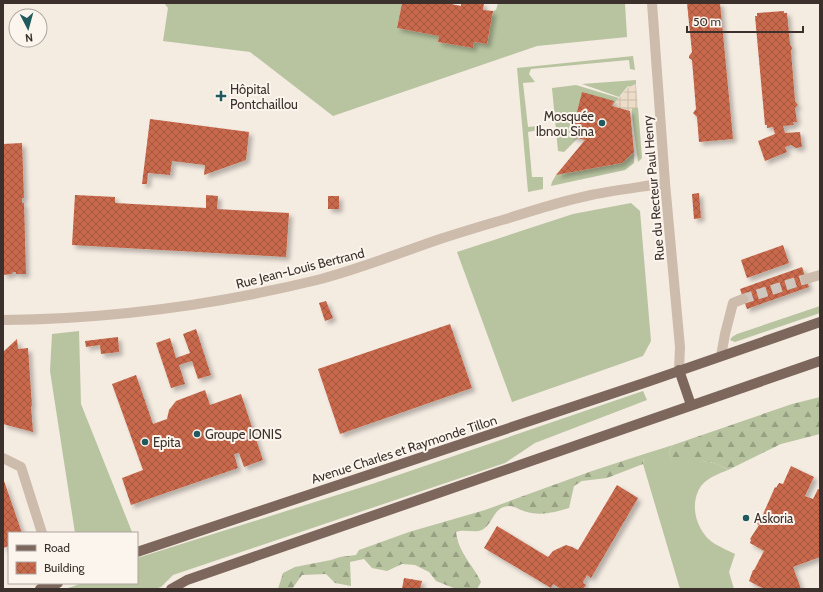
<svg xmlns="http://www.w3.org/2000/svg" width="823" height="592" font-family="Cabin,sans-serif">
	<defs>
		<pattern id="forest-firs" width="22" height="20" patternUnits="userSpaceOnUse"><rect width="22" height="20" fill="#b8c4a0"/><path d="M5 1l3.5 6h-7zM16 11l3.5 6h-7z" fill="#97a083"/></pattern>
		<pattern id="plaza-grid" width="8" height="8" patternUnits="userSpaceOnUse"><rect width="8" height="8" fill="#ecdcc8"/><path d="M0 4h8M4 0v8" fill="none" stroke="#cbbdac"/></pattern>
		<pattern id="building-cross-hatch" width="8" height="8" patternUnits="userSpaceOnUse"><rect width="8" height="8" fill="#c8694b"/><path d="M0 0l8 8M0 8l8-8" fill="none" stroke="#a4573f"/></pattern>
		<filter id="shadow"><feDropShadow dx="3.5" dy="3.5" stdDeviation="2" flood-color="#0004"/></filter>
	</defs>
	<rect width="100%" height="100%" fill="#f4ebe1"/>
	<path fill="#b8c4a0" d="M164 3H402L397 28 439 36 438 42 473 48 474 42 487 44 493 11 496 10 498 3H625L627 37 537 46 333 116 250 52 163 41 168 8Z
		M633 56 635 70 630 69 629 60 531 69 529 74 535 82 523 83 528 127 538 126V130L528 132 532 177H543V189L528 192 517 68Z
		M636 80V84L630 87 628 86 619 97 582 84Z
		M576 85 619 98 612 106 613 101 582 93 571 136 578 138 564 152 558 151 552 88Z
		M631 108H638L642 158 638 162Z
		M634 152V163L625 170 551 186 552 182 556 175 622 163Z
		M631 203 640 211 651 341 643 356 512 402 457 252 573 214Z
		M820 306V313L735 342 730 340 732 337 737 334Z
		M79 331 81 404 132 532 129 533H75L50 371 52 334Z
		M643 391 647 400 535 443 505 463 173 575 161 587 155 589H65L83 583H137V558L372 484Z
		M673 445 669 452 672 461C692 461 711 458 728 470 718 474 707 478 701 486 688 505 697 533 715 544 722 548 729 551 735 554L729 572 734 589H680L643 464 644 459 638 456Z"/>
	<path fill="url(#forest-firs)" d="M820 397V434L781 444 728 470C711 458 692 461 672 462L669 452 673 445 792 404Z
		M638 456 644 458 643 464 607 478 582 481 574 486 569 508C556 512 541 516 527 512 521 511 515 506 509 506 494 507 495 519 485 528 476 535 465 528 456 532 459 554 472 563 481 582L477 589H456L436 581 429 572 415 565 402 564 387 571 372 568 364 559 350 562 351 586 335 583 326 574 302 575 292 589H278L283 573 295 567 331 560 340 557 356 555 359 550 409 532 485 510 592 471Z"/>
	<path fill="url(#plaza-grid)" d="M636 84 638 108H632V111H630L612 106 629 86 630 87Z"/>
	<path fill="url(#building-cross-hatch)" filter="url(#shadow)" d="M402 3H446L461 6V3H484L483 10 493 11 487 44 474 42 473 48 438 42 439 36 397 28Z
		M687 3H720L733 139 699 142 697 117 693 113 696 109 692 60 689 58V56L692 52Z
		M784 11V13H787L790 44 792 48 791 51 795 101 798 105 795 108 797 122H793L794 125 783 126 785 133 800 132 802 147 796 148 791 145 785 147 787 152 765 161 758 141 775 134 773 127 767 128V125H765L755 16H757V13Z
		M582 92 614 101 612 106 630 111 634 152 622 163 556 175 585 140 571 136Z
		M150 119 249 132 246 160 204 175 205 165 172 161 170 175 148 173 147 184H142Z
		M22 143 24 198H22V203H24L26 274H16V272H13L12 274 3 275V144Z
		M699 193 701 218 694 219 692 194Z
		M75 195 115 197V203L206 208V195L218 196 217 209 289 213 286 257 72 245Z
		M328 196H339V209H328Z
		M783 245 789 263 747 278 741 260Z
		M802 267 809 287 747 309 740 289Z
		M326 301 333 318 325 321 319 303Z
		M450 324 472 388 340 434 318 369Z
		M196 329 211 375 198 379 192 361 179 365 185 384 171 388 156 343 170 338 176 358 190 353 183 334Z
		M118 337 119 352 101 354 100 345 86 347 85 341Z
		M17 339 18 349 28 348 32 406H31L33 432 3 424V352Z
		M136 375 153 424 167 419 169 410 176 401 205 390 210 405 241 394 263 460 244 467 239 453 234 454 238 468 131 505 122 478 143 470 112 384Z
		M791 466 814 477 805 496 813 499 818 489 820 490V557L793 567 801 589H764L749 581 753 570H754L764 551 750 543 751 540 750 539 759 525 757 524 760 519H761L775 487 776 488 779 483 783 484Z
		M3 478 22 533H9V546L3 548Z
		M617 485 638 498 591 578 587 575 583 582V583L586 585 583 589H561L553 584 551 588 484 548 497 526 548 557 553 551 566 545 572 547 578 550Z
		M404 578 422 581 420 589H402Z"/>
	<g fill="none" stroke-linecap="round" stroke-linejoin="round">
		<path stroke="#cfc6bd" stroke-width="10" stroke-dasharray="10 5" stroke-linecap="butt" d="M743 299 806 279"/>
		<path stroke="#cdbbac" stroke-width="10" d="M652 3 665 183 680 347 679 370
			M806 279 820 275
			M3 320C108 319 215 305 317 280 360 269 399 253 440 239 462 232 484 225 506 219 534 210 562 201 591 195 616 190 641 187 665 183
			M721 356 725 334 733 303 743 299
			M3 458 21 467 42 533"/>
		<path stroke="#7d675c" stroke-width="10" d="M679 370 691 405
			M137 552 647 382 820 322
			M40 589 58 583
			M171 589 187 580 820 361"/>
	</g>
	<g fill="#1f5a5e" stroke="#fbf5ee" stroke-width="1.5">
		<path d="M219 90h4v4h4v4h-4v4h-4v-4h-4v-4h4z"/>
		<circle cx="602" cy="123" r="4"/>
		<circle cx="197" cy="434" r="4"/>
		<circle cx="145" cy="442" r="4"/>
		<circle cx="746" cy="518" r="4"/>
	</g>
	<g text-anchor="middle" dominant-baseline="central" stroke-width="4" stroke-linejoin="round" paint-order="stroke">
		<g font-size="13" fill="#3b302b" stroke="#fbf5ee" text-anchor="start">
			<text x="230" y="89">Hôpital<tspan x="230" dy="15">Pontchaillou</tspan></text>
			<text x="594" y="116" text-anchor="end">Mosquée<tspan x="594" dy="15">Ibnou Sina</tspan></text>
			<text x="205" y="434">Groupe IONIS</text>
			<text x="153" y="442">Epita</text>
			<text x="754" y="518">Askoria</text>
		</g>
		<g font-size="13" fill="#3b302b" stroke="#fbf5ee">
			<text transform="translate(653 188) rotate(-95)">Rue du Recteur Paul Henry</text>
			<text transform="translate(300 268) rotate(-14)">Rue Jean-Louis Bertrand</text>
			<text transform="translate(404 449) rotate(-18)">Avenue Charles et Raymonde Tillon</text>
		</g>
	</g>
	<rect width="823" height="592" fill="none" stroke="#3b302b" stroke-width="8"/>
	<rect x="8" y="532" width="130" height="52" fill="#fbf5ee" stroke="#aea6a0"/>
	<rect x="16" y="545" width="20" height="6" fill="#7d675c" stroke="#aea6a0"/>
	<text x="44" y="552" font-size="12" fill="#3b302b">Road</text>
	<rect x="16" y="562" width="20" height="12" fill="url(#building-cross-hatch)" stroke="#aea6a0"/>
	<text x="44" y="572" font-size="12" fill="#3b302b">Building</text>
	<g transform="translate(28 28) rotate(174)"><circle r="19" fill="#fbf5ee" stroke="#aea6a0"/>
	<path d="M0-3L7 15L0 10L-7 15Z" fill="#1f5a5e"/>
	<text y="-6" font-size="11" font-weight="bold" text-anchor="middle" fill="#3b302b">N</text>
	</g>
	<path d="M687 26v6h116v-6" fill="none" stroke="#3b302b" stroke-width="2"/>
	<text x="693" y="26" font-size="12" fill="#3b302b" stroke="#fbf5ee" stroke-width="3" paint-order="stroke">50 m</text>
</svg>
